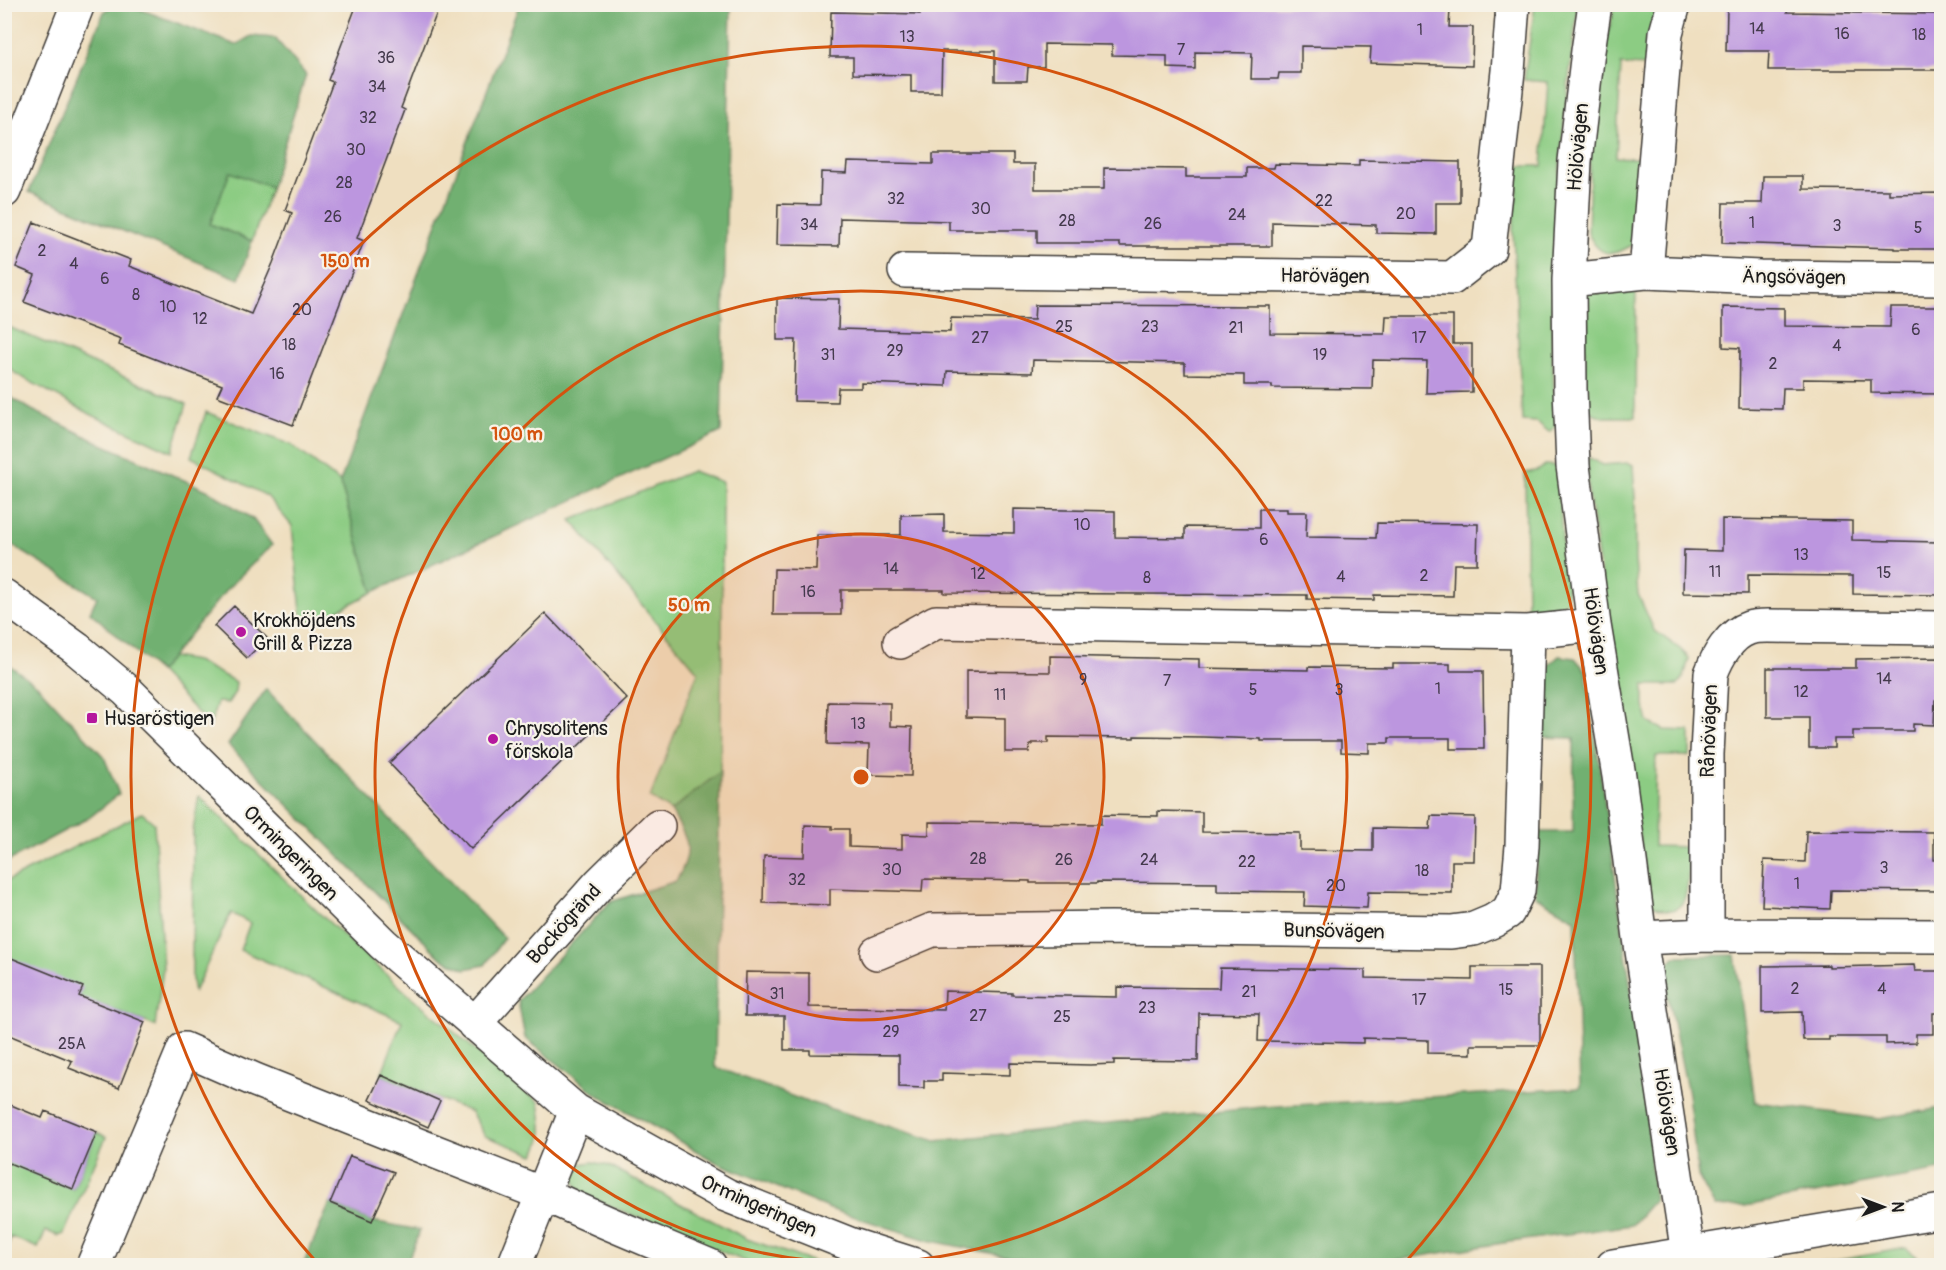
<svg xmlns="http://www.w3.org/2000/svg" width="1946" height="1270" font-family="Pangolin,sans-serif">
	<rect width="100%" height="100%" fill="#f7f3e8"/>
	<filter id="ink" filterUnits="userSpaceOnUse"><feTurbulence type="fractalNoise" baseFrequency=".0167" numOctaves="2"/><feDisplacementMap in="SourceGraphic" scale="12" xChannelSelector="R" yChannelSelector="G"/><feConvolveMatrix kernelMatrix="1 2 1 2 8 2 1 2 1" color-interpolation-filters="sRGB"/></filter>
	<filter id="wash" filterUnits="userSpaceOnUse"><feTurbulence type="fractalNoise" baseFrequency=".008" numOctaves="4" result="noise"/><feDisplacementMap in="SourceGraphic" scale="24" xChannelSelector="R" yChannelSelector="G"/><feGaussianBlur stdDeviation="1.35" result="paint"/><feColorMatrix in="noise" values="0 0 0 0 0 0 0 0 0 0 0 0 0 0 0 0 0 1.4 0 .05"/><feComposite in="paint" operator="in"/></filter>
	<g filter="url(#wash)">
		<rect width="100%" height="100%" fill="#efdfc0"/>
		<path fill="#8ccc83" stroke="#547450" stroke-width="1.5" d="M1535 5 1578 6C1564 109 1554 212 1552 316 1551 352 1554 389 1556 426L1549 432 1537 422 1522 421 1513 231 1519 166H1542L1548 82 1524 80Z
			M1615 5H1658L1651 66 1621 65 1616 157 1647 159 1639 241C1617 255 1601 262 1588 233L1592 99Z
			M230 171 271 187 252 241 210 224Z
			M1632 282 1636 290 1635 417H1603L1585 410 1584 297 1588 291Z
			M4 325 187 404 172 452 92 415 16 374 5 363Z
			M206 412 291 445 340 482 373 592 316 622 302 620 292 526 267 496 191 457Z
			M1588 457 1602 465 1629 463 1633 465 1635 498V560L1638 594 1654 630 1680 649 1689 658 1684 677 1678 685H1644V706L1648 722 1664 730 1690 731V756H1656L1654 846 1689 847C1688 871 1694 927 1653 905L1647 890 1588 490Z
			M1545 465 1558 466 1562 539 1568 580 1567 601C1551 612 1546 614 1527 612L1525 473 1539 470Z
			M692 471 722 482V654L720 772 671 811 650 798 698 672 571 520Z
			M171 657 196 661 236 682 235 692 228 703 217 702 210 726 159 672Z
			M199 796 318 912 408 994 539 1102C542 1122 546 1138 534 1155L485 1136 471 1112 381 1075 402 1021 240 950 250 923 231 913 194 992 192 981 193 830Z
			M142 813 154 823 163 969 155 1026 97 1003 75 1007 82 988 5 968V882Z
			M97 1132 106 1137 64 1234 59 1236 46 1231 38 1248 11 1237 5 1254V1170H6L14 1154 27 1170 73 1189Z
			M593 1162 609 1166 747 1239 822 1265H754L586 1196 578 1188 573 1177 580 1164Z
			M1906 1248 1924 1262 1925 1265H1812Z"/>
		<path fill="#71b071" stroke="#466646" stroke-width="1.5" d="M113 4 129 5 236 45 251 36 275 38 306 75 271 187 230 172 210 224 252 241 239 279 29 192 104 12Z
			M519 5H731L721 432 373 592 340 482Z
			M5 394 32 410 102 444 209 491 253 519 272 545 228 588 159 672 90 612 97 597 5 541Z
			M1559 656 1575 658 1586 671 1645 1088 1654 1200 1632 1225 1503 1243 1403 1259 1259 1266H1113L1039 1263 927 1240 830 1209 716 1162 598 1095 525 1038 518 1001 610 902 676 881C695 849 688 841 671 811L720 772 715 1067 802 1100 936 1141 1262 1107 1580 1088 1575 919 1535 896 1537 832H1573L1574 738 1541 737 1542 671Z
			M5 662 37 685 104 757 119 794 90 817 5 863Z
			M266 689 504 938 485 965 465 969 441 958 228 745Z
			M1735 955 1755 1102 1879 1119 1941 1108V1170L1745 1206 1715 1207 1698 1176 1688 1094 1662 970 1676 956Z
			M330 1203 372 1221 420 1230 406 1265H303Z"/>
		<g id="blocks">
			<path fill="#bc96df" d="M357 4H440L401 108 405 110 357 238 364 241 293 425 217 396 222 385 119 345 121 339 24 302 35 275 16 267 34 222 131 260 129 266 251 314 273 263 292 213 285 210 333 82 328 80Z
				M920 4 1305 6V4H1363V7L1450 9 1449 27H1473L1472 66 1370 63 1371 47 1301 46V73H1279L1278 79H1251L1252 53 1195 52V69L1167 68V56L1112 55V45L1044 44V67H1028L1027 81H995V51H942L941 92H911V75L853 74V57H830L831 12 920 14Z
				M1727 7 1787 8V12L1941 14V70H1768L1769 51H1726Z
				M933 154H1013V164H1035V189H1104V168L1186 169V177H1247V168H1274L1275 164 1359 166V160L1460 162V203H1436V234L1376 233V225L1272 222V246H1120V243H1037V230H949V221L840 218 839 246 777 245 778 204 820 205 821 172 847 173 848 162 933 164Z
				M1763 176H1803V189L1889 190V194L1941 193V249H1895V248L1722 243 1723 203H1762Z
				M777 298 839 299 838 329 950 332 951 318 1034 320 1035 305 1270 306V333L1385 334 1386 316H1453V344H1472V392L1426 393 1427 361 1373 360 1372 389 1272 388V385H1244V375L1185 374V363L1033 360 1032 373 947 371 946 386 861 383V388H838L837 402 794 401 796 340H777Z
				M1723 307 1784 308V326L1890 327 1891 307H1941V394L1871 393V380L1803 379V388H1783L1782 409 1739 408 1740 348 1723 347Z
				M1014 509 1115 511V537L1185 538V527L1259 528V509H1287V512H1307L1306 537 1376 538 1377 523 1478 524 1477 564H1454L1453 596 1374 595V600L1307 599V595L944 593V590H841V615H773L774 569 816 570 817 535H901V515L944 514V532L1014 533Z
				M1722 519 1852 521V540L1938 542 1937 555H1941V595L1853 594V576L1748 575V594L1683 593 1684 550 1722 551Z
				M234 606 267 638 247 658 214 626Z
				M545 613 627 699 471 849 389 763Z
				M1050 656 1199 659V668L1308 670V667L1393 668V664H1450V671H1483L1484 749H1450V738H1389V743H1369V753L1341 752V741H1261V739L1203 737 1134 736V738L1048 737V743H1032V745H1030L1029 752H1005V718L966 717V671L1050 672Z
				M1941 658V700H1935L1934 725 1913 724V731H1853V739H1834V748H1809V717H1767V668H1856V659Z
				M828 702 890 703V726L912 727 911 776 868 775 869 745 827 744Z
				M1158 811 1202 812V832L1300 833V850L1373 851V828L1430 829 1431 816 1475 817 1474 861H1452V893L1368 892 1367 908 1304 906 1305 892 1217 891V883L1097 882V883H1030V881L923 879 922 892 830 889V905L763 903 764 856 804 857 805 825 832 826V829H849V847L902 849V834L929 835V822L1101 824V815L1158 816Z
				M1806 831 1934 832V860H1941V891L1831 890 1830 909 1762 906 1764 860 1805 862Z
				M4 955 83 987 79 996 145 1022 119 1088 69 1068 72 1061 4 1033Z
				M1829 965V967L1914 965 1915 971H1941V1013H1933V1034H1916V1043L1886 1044V1037H1829V1040H1803L1802 1012 1762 1013V966Z
				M1472 967H1540V1045H1471V1054L1428 1053V1040L1363 1038V1043L1258 1041 1259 1014 1199 1013 1198 1061 1114 1060V1064L1090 1065 1010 1063V1075L942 1073V1081H924V1088L899 1087V1055L810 1054V1050H784V1016H745L746 972 809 973V1007L944 1010 945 991 1012 993V995L1117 997V987L1219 988 1220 968 1365 970V978L1472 980Z
				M381 1075 440 1101 428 1127 369 1100Z
				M4 1102 42 1118 45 1111 97 1132 73 1189 4 1161Z
				M350 1156 394 1172 372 1221 330 1203Z"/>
		</g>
	</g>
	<g filter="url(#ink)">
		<use href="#blocks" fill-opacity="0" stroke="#3c3935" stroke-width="1.5"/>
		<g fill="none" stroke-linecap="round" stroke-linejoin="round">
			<g stroke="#3c3935" stroke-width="36">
				<path id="minor" d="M1595 4 1588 51 1575 161 1569 280 1570 389 1573 466 1594 625 1619 776 1640 938 1688 1254
					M4 191 78 4
					M905 271 1452 278 1489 249 1508 71 1513 4
					M1646 272 1760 277 1942 279
					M1569 280 1646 272 1666 33 1674 4
					M4 596 77 649 126 690 383 944 576 1111 726 1195 852 1245 918 1266
					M900 642 936 622 1528 632 1594 625
					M1707 935 1942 936
					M1640 938 1707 935V754L1711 674C1717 657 1730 634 1749 628 1755 626 1762 626 1768 626L1942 628
					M877 953 932 930 1111 928 1451 932 1474 929 1493 921 1508 912 1518 891 1522 846 1528 632
					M474 1024 600 883 658 826
					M93 1266 184 1049 255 1080 426 1148 543 1194 606 1222 710 1266
					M514 1266 576 1111
					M1613 1266 1942 1211"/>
			</g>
			<use href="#minor" stroke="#fff" stroke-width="33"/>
		</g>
	</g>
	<circle cx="861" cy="777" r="243" fill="#d4530e" fill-opacity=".12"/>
	<g fill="none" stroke="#d4530e" stroke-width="3">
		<circle cx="861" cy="777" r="243"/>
		<circle cx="861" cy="777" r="486"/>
		<path d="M319 1265A730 730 0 1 1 1403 1265"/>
	</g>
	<g fill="#b5179e" stroke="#f7f3e8" stroke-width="2">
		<circle cx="241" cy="632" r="6"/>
		<rect x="86" y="712" width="12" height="12" rx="3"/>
		<circle cx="493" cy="739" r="6"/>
	</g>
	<g text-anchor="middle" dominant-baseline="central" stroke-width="4.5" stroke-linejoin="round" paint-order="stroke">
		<g font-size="16" fill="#443a4d">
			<text x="1757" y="29">14</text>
			<text x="1420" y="30">1</text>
			<text x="1842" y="34">16</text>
			<text x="1919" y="35">18</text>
			<text x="907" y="37">13</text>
			<text x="1181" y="50">7</text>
			<text x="386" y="58">36</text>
			<text x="377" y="87">34</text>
			<text x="368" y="118">32</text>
			<text x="356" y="150">30</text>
			<text x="344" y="183">28</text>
			<text x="896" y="199">32</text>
			<text x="1324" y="201">22</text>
			<text x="981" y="209">30</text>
			<text x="1406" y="214">20</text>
			<text x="1237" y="215">24</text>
			<text x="333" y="217">26</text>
			<text x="1067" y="221">28</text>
			<text x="1752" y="223">1</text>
			<text x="1153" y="224">26</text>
			<text x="809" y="225">34</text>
			<text x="1837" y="226">3</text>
			<text x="1918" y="228">5</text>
			<text x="42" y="251">2</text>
			<text x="74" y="264">4</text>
			<text x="105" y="279">6</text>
			<text x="136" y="295">8</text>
			<text x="168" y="307">10</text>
			<text x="302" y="310">20</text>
			<text x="200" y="319">12</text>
			<text x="1064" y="327">25</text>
			<text x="1150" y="327">23</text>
			<text x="1236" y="328">21</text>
			<text x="1916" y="330">6</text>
			<text x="980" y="338">27</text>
			<text x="1419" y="338">17</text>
			<text x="289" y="345">18</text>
			<text x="1837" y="346">4</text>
			<text x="895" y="351">29</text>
			<text x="828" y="355">31</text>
			<text x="1320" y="355">19</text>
			<text x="1773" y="364">2</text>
			<text x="277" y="374">16</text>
			<text x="1082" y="525">10</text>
			<text x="1264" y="540">6</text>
			<text x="1801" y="555">13</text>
			<text x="891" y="569">14</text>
			<text x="1715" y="572">11</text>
			<text x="1884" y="573">15</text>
			<text x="978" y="574">12</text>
			<text x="1424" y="576">2</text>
			<text x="1341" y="577">4</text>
			<text x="1147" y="578">8</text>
			<text x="808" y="592">16</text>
			<text x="1884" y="679">14</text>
			<text x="1083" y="680">9</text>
			<text x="1167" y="681">7</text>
			<text x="1438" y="689">1</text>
			<text x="1253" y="690">5</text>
			<text x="1339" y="690">3</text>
			<text x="1801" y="692">12</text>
			<text x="1000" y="695">11</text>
			<text x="858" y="724">13</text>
			<text x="978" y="859">28</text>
			<text x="1064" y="860">26</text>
			<text x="1149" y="860">24</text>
			<text x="1247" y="862">22</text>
			<text x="1884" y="868">3</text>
			<text x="892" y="870">30</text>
			<text x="1422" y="871">18</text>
			<text x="797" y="880">32</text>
			<text x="1797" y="884">1</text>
			<text x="1336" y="886">20</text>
			<text x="1795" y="989">2</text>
			<text x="1882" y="989">4</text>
			<text x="1506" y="990">15</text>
			<text x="1249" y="992">21</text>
			<text x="777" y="994">31</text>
			<text x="1419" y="1000">17</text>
			<text x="1147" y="1008">23</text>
			<text x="978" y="1016">27</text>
			<text x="1062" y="1017">25</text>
			<text x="891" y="1032">29</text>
			<text x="72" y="1044">25A</text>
		</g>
		<g font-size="20" fill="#1c1c1c" stroke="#f7f3e8">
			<text transform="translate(1578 147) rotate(-85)">Hölövägen</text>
			<text transform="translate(1325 276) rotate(1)">Harövägen</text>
			<text transform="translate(1794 277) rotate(1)">Ängsövägen</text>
			<text transform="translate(1596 631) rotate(82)">Hölövägen</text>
			<text transform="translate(1709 731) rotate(-88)">Rånövägen</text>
			<text transform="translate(291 853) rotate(45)">Ormingeringen</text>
			<text transform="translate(564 924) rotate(-48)">Bockögränd</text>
			<text transform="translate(1334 931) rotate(1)">Bunsövägen</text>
			<text transform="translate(1667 1112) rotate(81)">Hölövägen</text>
			<text transform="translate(759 1206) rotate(24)">Ormingeringen</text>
		</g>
		<g font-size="20" fill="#1c1c1c" stroke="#f7f3e8" text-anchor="start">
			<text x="253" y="620">Krokhöjdens<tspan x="253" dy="23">Grill &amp; Pizza</tspan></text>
			<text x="104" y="718">Husaröstigen</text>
			<text x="505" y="728">Chrysolitens<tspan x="505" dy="23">förskola</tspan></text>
		</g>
	</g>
	<circle cx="861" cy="777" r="9" fill="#d4530e" stroke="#f7f3e8" stroke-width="3"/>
	<g font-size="18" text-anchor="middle" font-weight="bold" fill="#d4530e" stroke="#f7f3e8" stroke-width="4.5" stroke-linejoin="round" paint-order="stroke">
		<text x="345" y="267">150 m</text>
		<text x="517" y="440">100 m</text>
		<text x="689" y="611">50 m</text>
	</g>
	<rect width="1946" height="1270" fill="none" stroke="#f7f3e8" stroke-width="24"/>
	<g transform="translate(1883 1207) rotate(90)" stroke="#f7f3e8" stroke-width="4.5" paint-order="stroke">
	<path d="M0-4.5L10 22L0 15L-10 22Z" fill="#1c1c1c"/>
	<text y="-9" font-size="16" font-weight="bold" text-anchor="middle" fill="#1c1c1c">N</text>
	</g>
</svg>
